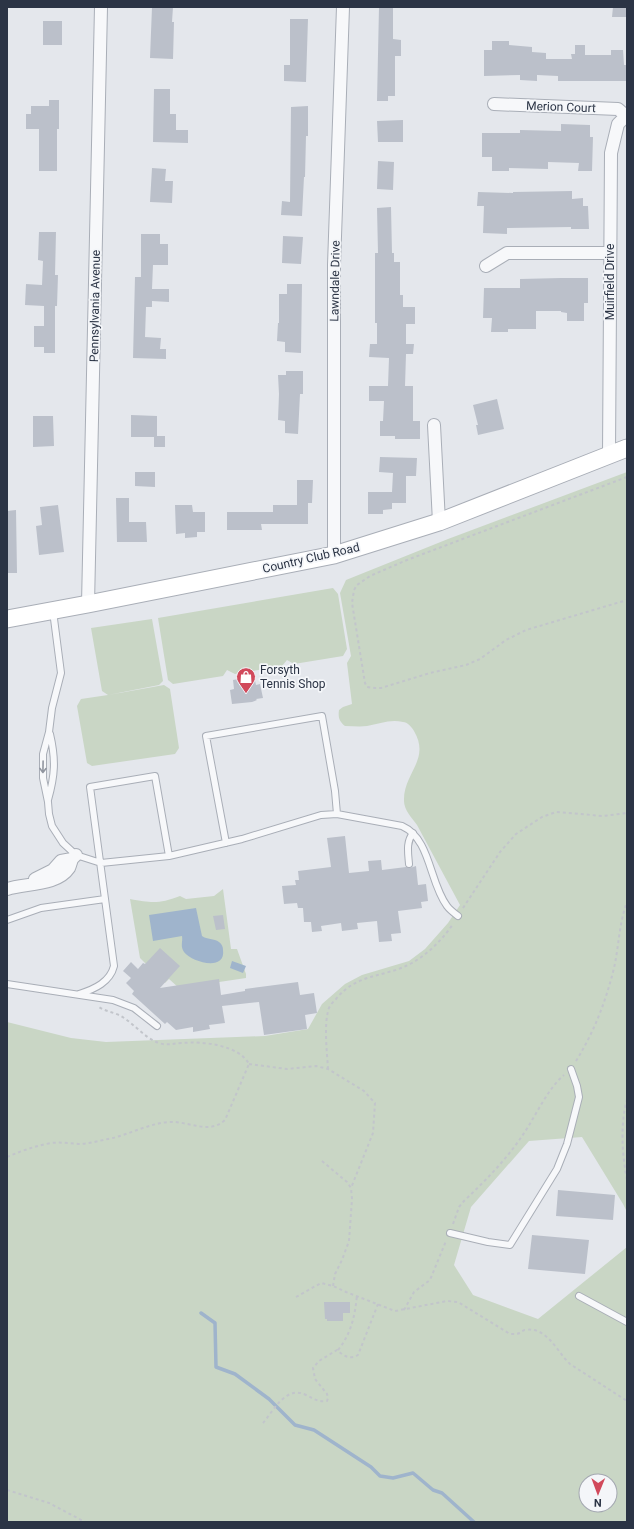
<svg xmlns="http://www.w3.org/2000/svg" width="634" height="1529" font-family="Roboto,sans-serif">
	<rect width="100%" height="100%" fill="#e4e7ec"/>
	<path fill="#c9d6c5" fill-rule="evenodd" d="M627 472V1212L623 1204 582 1137 529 1141 471 1207 454 1265 473 1295 538 1319 627 1247V1522H7V1022L71 1038 106 1042 265 1036 308 1029 322 1004 345 984 362 975 409 961 425 949 448 923 460 905 417 825C412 818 404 810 404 801 403 773 431 760 414 731 412 727 407 722 403 722 390 719 379 724 367 726 360 727 352 726 345 726 339 721 338 717 339 710L343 707 352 704 347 663 351 656 340 593 346 580 448 539ZM586 1481H610V1505H586Z
		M333 588 338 594 347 649 343 656 294 664 287 660 282 666 235 674 227 670 223 676 173 684 168 680 158 618Z
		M152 619 163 681 159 685 108 695 164 685 170 689 179 748 175 754 92 766 87 763 77 706 81 699 108 695 102 691 91 628Z
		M223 889 231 949H237L246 974V978L179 988 169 979 165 983 140 958 130 899C152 903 159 904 180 896L186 899 214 896Z"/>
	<path fill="#9fb4cc" d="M196 908 202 936C207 940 214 938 219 942 222 944 223 947 223 950 226 972 191 962 184 952 180 946 183 942 182 936L153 941 149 915Z
		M232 961 246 966 243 973 230 968Z"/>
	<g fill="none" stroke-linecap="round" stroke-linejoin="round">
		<path stroke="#9fb4cc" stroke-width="3.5" d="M201 1313 215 1323 216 1367 235 1374 269 1399 295 1425 314 1430 371 1467 380 1476 393 1478 413 1473 433 1490 442 1493 474 1522"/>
	</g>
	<path fill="#bbc0ca" d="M152 7H173L172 22H174L173 59 150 58Z
		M379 7H393V39L401 40V56H395V96H388V101H377Z
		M613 7H627L626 17H612Z
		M290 19H308L306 82 284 81V65H290Z
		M43 21H62V45H43Z
		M492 41H509V45L532 47V52L546 53V59H572L571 54H575V45H585V55H611V50H623L624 65H627V81H558V76L537 75V81L520 80V75L484 76V50H492Z
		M154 89H170V114H176V130H188V143L153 142Z
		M49 100H59V129H57V171H39V129H26V114H31V106H49Z
		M308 106V136H306L305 177H304L302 216 281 215 282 201 290 202 291 107Z
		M403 120V142H378L377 121Z
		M561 124 590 125V137H593L592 171H578L579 163 548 162V169L509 168V171H492V157H482V133H520V130L561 131Z
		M378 161 394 162 393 190 377 189Z
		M152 168 166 169 165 181H173L172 203 150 202Z
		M572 191V199L583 198V206H588L589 229H571V227L507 228V234L483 233 484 206H477L478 192 513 193V192Z
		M391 207 392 253H394V262H400V295H403V307H415V324H406V344H414L413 354H406L405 386H413V421H420V439H395V436H380V421H383L384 401H369V386H388L389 358 369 357 370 344H377V323H375V253H378L377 208Z
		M39 232H56L55 275H58L57 306H55V353H44V347H34V326H44V306L25 305 26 284 42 285 43 261 38 260Z
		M141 234H160V244H168V265H153L152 289H169V302L152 301V307H146L145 337 161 338 160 349H166V359L133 358 135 277H141Z
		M283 236 303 237 301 264 282 263Z
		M561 278H588V303H584V321H567V313L561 312V311H536V329H508V332H491L492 318H483L484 288H520V279Z
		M287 284H302L301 353 285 352V342L277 341 278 323H279V294H287Z
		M286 371H303V394H300L298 434 285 433V421L278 420 279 394 278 375H286Z
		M497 399 504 429 478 435 476 425H478L473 405Z
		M131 415 157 416V436H165V447H154V437H131Z
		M33 416H53L54 446 33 447Z
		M380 457 417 458 416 476H406V503H392V509L383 510V514H368V492H392L393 473 379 472Z
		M135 472H155V487L135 486Z
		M297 480H313L312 503H308V524H261L262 530H227V512H273V505H297Z
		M116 498H129V522H146L147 542H117Z
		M58 505 64 552 39 555 36 526 42 525 40 507Z
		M175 505H192L193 512H205V532H197V537L185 538V533L176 534Z
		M16 510 17 573H7V511Z
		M254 676 256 685 260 684 263 698 256 699 257 700 252 702 232 704 230 690 234 689 233 680Z
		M345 836 349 873 369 871 368 861 381 860 382 870 406 867 410 868 416 866 418 885 426 884 428 901 421 902 422 908 398 911 401 933 391 934 392 941 379 942 377 921 357 923 358 929 342 931 341 923 321 926 322 931 312 932 311 922H304L303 908H298L297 903 284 904 282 886 296 885 295 880H299L298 871 331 867 327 838Z
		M223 915 225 929 216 930 213 916Z
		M160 948 180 966 160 988 219 979 221 995 245 991V989L298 982 300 995 314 993 317 1013 305 1015 307 1029 264 1035 259 1002 222 1006 225 1023 209 1025 210 1029 193 1032V1027L176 1030 167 1022 165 1024 132 994 134 991 126 983 131 978 123 971 131 962 138 969 143 963 145 964Z
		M558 1190 615 1195 613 1220 556 1216Z
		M532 1235 589 1240 585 1274 528 1269Z
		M324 1302H350V1313H343V1321H327V1319H325Z"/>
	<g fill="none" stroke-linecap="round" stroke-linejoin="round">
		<g stroke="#a9aeb7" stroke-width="8">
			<path id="service" d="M53 611 61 673 52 708 49 732 43 754V778L48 802 49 814 52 826 63 843 76 855 101 863 169 856 242 839 321 815 337 814 402 826C431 839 429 882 447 906 450 910 454 913 458 916
				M48 800C55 775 56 760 50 734
				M226 843 206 736 322 716 335 791 337 814
				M409 864C408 852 406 842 413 833
				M7 920 41 908 105 899
				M7 984 113 1000 134 1008 157 1026
				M79 994C95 989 110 982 114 966L90 787 155 776 169 856
				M450 1233 488 1242 510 1245 557 1169 567 1144 579 1097 577 1086 571 1069
				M579 1296 627 1322"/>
		</g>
		<g stroke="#a9aeb7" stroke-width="14">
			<path id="minor" d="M494 104 618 109 626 116
				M486 266 507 253H610
				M434 425 439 522
				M609 454 611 153 618 124 627 115
				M334 555V265L343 7
				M88 604 101 7
				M35 879 53 870 61 861 72 859 76 855
				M7 889C25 883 57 886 69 868 70 866 71 862 72 859"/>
		</g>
		<g stroke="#a9aeb7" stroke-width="19">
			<path id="secondary" d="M7 619 88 604 334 555 439 522 627 448"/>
		</g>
		<path stroke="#c2c5cb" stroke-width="2" stroke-dasharray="3 3" stroke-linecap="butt" d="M627 477 407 560 370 576 357 585 354 590 352 603 365 683 367 687 375 688H381L430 673 466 665 480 659 506 640 526 630 627 600
			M463 908 500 852 516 834 542 817 556 812 603 816 627 813
			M576 1061C594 1032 606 1001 614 968 619 946 619 923 627 902
			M249 1064 287 1069 316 1066 328 1069 364 1091 375 1103 373 1133 351 1188
			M328 1069C327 1051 324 1029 328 1011 329 1006 333 1002 336 999 358 972 385 978 412 963 428 954 443 939 453 924
			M627 1099C620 1125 622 1154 627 1180
			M7 1157C21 1151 35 1146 51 1143 60 1142 69 1143 78 1144 88 1144 98 1141 108 1139 129 1135 149 1123 170 1122 189 1121 209 1135 225 1120L249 1064C239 1045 202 1041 183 1043 174 1043 167 1046 159 1043 144 1038 133 1022 119 1015 112 1012 105 1011 99 1007
			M322 1161 347 1182 351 1188 352 1199 349 1241 342 1260 335 1274 333 1286
			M453 1224 459 1207 464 1201C485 1181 506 1160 522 1136 535 1118 547 1089 564 1075
			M296 1297 321 1283 333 1286 346 1292 395 1311 447 1301 458 1302 510 1334C514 1334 517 1334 520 1333 520 1332 524 1330 525 1330 547 1326 557 1352 570 1364L627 1401
			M404 1310 414 1292 430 1280 446 1241
			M338 1350C351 1334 355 1316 357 1295
			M263 1423C274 1410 286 1385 306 1395 314 1399 318 1402 327 1401L328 1398 327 1394 315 1379 313 1368 319 1361 337 1350C344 1356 349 1360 358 1355L378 1304
			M7 1490 49 1503 85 1522"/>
		<use href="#service" stroke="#f7f8fa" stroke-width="6"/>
		<use href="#minor" stroke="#f7f8fa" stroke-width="12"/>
		<use href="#secondary" stroke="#fff" stroke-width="17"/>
	</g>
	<defs><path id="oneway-shaft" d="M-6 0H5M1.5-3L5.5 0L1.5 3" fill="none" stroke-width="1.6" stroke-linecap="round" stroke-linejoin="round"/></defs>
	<use stroke="#9196a0" href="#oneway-shaft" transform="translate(43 767) rotate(91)"/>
	<defs>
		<g id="shop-pin" transform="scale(1)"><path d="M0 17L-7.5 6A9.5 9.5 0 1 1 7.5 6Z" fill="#d1495b" stroke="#f4f6f9"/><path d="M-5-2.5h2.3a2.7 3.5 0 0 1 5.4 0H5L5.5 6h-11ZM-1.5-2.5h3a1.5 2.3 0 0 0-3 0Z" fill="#fff"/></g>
	</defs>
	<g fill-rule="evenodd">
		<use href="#shop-pin" x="246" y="677"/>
	</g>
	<g text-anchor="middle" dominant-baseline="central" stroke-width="3.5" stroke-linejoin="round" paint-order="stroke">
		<g font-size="12" fill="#2b3445" stroke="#f4f6f9">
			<text transform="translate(561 107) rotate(2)">Merion Court</text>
			<text transform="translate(335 281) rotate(-89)">Lawndale Drive</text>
			<text transform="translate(610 282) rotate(-90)">Muirfield Drive</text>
			<text transform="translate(95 306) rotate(-89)">Pennsylvania Avenue</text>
			<text transform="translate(311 558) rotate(-13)">Country Club Road</text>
		</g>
		<g font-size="12" fill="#2b3445" stroke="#f4f6f9" text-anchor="start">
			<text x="260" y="670">Forsyth<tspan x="260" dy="14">Tennis Shop</tspan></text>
		</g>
	</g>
	<rect width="634" height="1529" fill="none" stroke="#2b3445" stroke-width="16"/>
	<g transform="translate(598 1493) rotate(181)"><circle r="19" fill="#f4f6f9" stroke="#a4a8b1"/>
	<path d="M0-3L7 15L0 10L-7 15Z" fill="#d1495b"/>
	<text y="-6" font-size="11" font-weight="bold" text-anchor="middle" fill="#2b3445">N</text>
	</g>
</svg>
